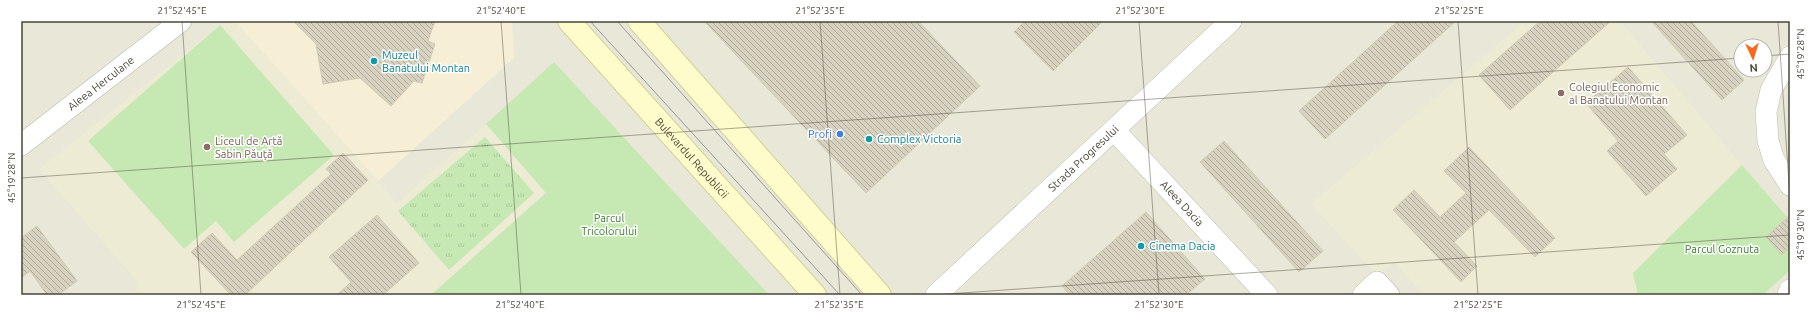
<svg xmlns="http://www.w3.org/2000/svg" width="1811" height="316" font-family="Ubuntu,sans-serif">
	<defs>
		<pattern id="grass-tufts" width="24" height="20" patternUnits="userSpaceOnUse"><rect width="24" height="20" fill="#c6e8b3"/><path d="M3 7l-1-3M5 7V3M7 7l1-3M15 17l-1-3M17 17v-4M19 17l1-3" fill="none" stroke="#acc89b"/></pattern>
		<pattern id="building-back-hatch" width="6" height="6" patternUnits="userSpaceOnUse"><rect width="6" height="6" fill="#d6d2bf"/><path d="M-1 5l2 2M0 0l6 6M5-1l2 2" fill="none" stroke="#b0ac9c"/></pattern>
	</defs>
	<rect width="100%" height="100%" fill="#f5f4ea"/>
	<path fill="#e9e7d8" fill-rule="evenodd" d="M21 21H1790V295H21ZM1741 46H1765V70H1741Z"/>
	<path fill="#f6efd5" d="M235 21H512L514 58 378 181Z"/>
	<path fill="#eeebd4" d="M225 21H235L397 203 486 124 546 192 431 295H137V281L39 169Z
		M1525 21H1620L1742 165 1633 273 1638 295H1425L1394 262 1378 276 1311 204Z"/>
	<path fill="url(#grass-tufts)" d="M485 137 534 193 449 270 398 211Z"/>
	<path fill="#c6e8b3" d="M220 25 334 155 234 242 216 221 184 249 88 141Z
		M554 62 769 295H431L546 193 486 124Z
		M1742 165 1787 217 1766 237 1782 254 1790 247V270L1763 295H1638L1633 273Z"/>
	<path fill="url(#building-back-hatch)" stroke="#d1cbb2" d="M293 21H435L428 41 435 44 422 83 414 81 391 106 360 78 323 84 316 44Z
		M704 21H918L980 86 866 193Z
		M1025 21H1103L1053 71 1014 32Z
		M1398 21H1456L1325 139 1299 111Z
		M1540 21H1611L1510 110 1479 75Z
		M1651 21H1691L1744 80 1722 100Z
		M1628 67 1687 135 1664 154 1677 169 1646 196 1607 151 1618 141 1586 103Z
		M1224 141 1323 251 1299 272 1200 162Z
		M1469 147 1555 238 1535 257 1489 210 1454 242 1477 266 1461 282 1393 210 1414 190 1440 217 1466 193 1444 171Z
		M343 153 368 180 245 295H231L191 252 212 233 237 260 331 174 326 169Z
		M1146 212 1205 279 1186 295H1070L1062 286Z
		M377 215 419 263 383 295H337L351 282 329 257Z
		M1790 215V247L1782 255 1766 237Z
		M37 226 77 281 58 295H47L30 271 21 278V238Z"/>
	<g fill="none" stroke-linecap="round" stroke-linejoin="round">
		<g stroke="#c0bdac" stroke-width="22">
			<g id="street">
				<path d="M1790 57 1771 90 1766 112 1768 141 1774 160 1790 185"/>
				<path id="s1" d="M1114 130 1267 295"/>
				<path id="s2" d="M21 145 181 21"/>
				<path id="s3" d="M936 295 1231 21"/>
				<path d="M1363 295 1377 282 1389 295"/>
				<path d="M1788 295 1790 290"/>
			</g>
		</g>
		<g stroke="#d4d09a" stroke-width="24">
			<g id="secondary">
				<path id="s4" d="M569 21 815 295"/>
				<path d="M639 21 880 295"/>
			</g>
		</g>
		<use href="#street" stroke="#fff" stroke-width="21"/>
		<use href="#secondary" stroke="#fefcca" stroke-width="22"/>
		<path stroke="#989898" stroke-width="1" d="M590 21 840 295
			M617 21 862 295"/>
	</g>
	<path fill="none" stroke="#494538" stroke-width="1" stroke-opacity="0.45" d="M182 21 201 295M501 21 521 295M820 21 840 295M1139 21 1159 295M1458 21 1478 295M1778 21 1790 199M1765 56 1790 54M21 178 1741 58M933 295 1790 235"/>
	<g fill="#0f9aa8" stroke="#fff" stroke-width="1.5">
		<circle cx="374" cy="61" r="4"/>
		<circle cx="869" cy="139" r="4"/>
		<circle cx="1141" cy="246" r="4"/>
	</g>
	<g fill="#8d6e63" stroke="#fff" stroke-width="1.5">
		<circle cx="1561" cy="93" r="4"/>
		<circle cx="207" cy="147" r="4"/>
	</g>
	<circle fill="#3f7fe0" stroke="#fff" stroke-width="1.5" cx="840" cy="134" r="4"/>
	<g text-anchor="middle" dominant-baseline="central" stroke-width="3" stroke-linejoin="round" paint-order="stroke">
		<g font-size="11" fill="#0d838f" stroke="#fff" text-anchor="start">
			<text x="382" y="55">Muzeul<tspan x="382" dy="13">Banatului Montan</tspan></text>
			<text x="877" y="139">Complex Victoria</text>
			<text x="1149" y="246">Cinema Dacia</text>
		</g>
		<g font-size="11" fill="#494538" stroke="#fff">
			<text stroke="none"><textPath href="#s2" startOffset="101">Aleea Herculane</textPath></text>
			<text stroke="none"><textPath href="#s4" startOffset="184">Bulevardul Republicii</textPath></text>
			<text stroke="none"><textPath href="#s3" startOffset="201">Strada Progresului</textPath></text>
			<text stroke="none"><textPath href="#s1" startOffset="100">Aleea Dacia</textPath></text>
		</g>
		<g font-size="11" fill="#785e54" stroke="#fff" text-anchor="start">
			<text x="1569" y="87">Colegiul Economic<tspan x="1569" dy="13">al Banatului Montan</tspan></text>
			<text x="215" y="141">Liceul de Artă<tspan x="215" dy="13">Sabin Păuță</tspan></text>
		</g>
		<g font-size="11" fill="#366cbe" stroke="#fff" text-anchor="end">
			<text x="832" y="134">Profi</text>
		</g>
		<g font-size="11" fill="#397b2a" stroke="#fff">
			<text x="609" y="218">Parcul<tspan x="609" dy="13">Tricolorului</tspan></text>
			<text x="1722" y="249">Parcul Goznuta</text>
		</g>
	</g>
	<rect width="1811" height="316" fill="none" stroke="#ffffff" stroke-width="44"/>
	<g transform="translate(1753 58) rotate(176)"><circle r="19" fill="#ffffff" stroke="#b6b5af"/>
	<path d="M0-3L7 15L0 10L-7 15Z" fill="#f9691d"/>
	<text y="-6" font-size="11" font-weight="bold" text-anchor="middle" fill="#494538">N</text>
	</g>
	<rect x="22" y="22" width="1767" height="272" fill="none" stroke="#494538" stroke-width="1.5"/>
	<g font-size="10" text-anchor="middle" fill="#494538">
		<text x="182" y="14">21°52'45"E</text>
		<text x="501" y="14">21°52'40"E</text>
		<text x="820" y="14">21°52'35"E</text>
		<text x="1140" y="14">21°52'30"E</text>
		<text x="1459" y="14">21°52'25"E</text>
		<text transform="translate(1800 54) rotate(-90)" y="4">45°19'28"N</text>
		<text transform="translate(11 178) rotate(-90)" y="4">45°19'28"N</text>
		<text transform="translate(1800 235) rotate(-90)" y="4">45°19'30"N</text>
		<text x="201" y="308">21°52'45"E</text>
		<text x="520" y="308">21°52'40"E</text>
		<text x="839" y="308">21°52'35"E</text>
		<text x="1159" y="308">21°52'30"E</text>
		<text x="1478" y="308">21°52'25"E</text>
	</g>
</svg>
